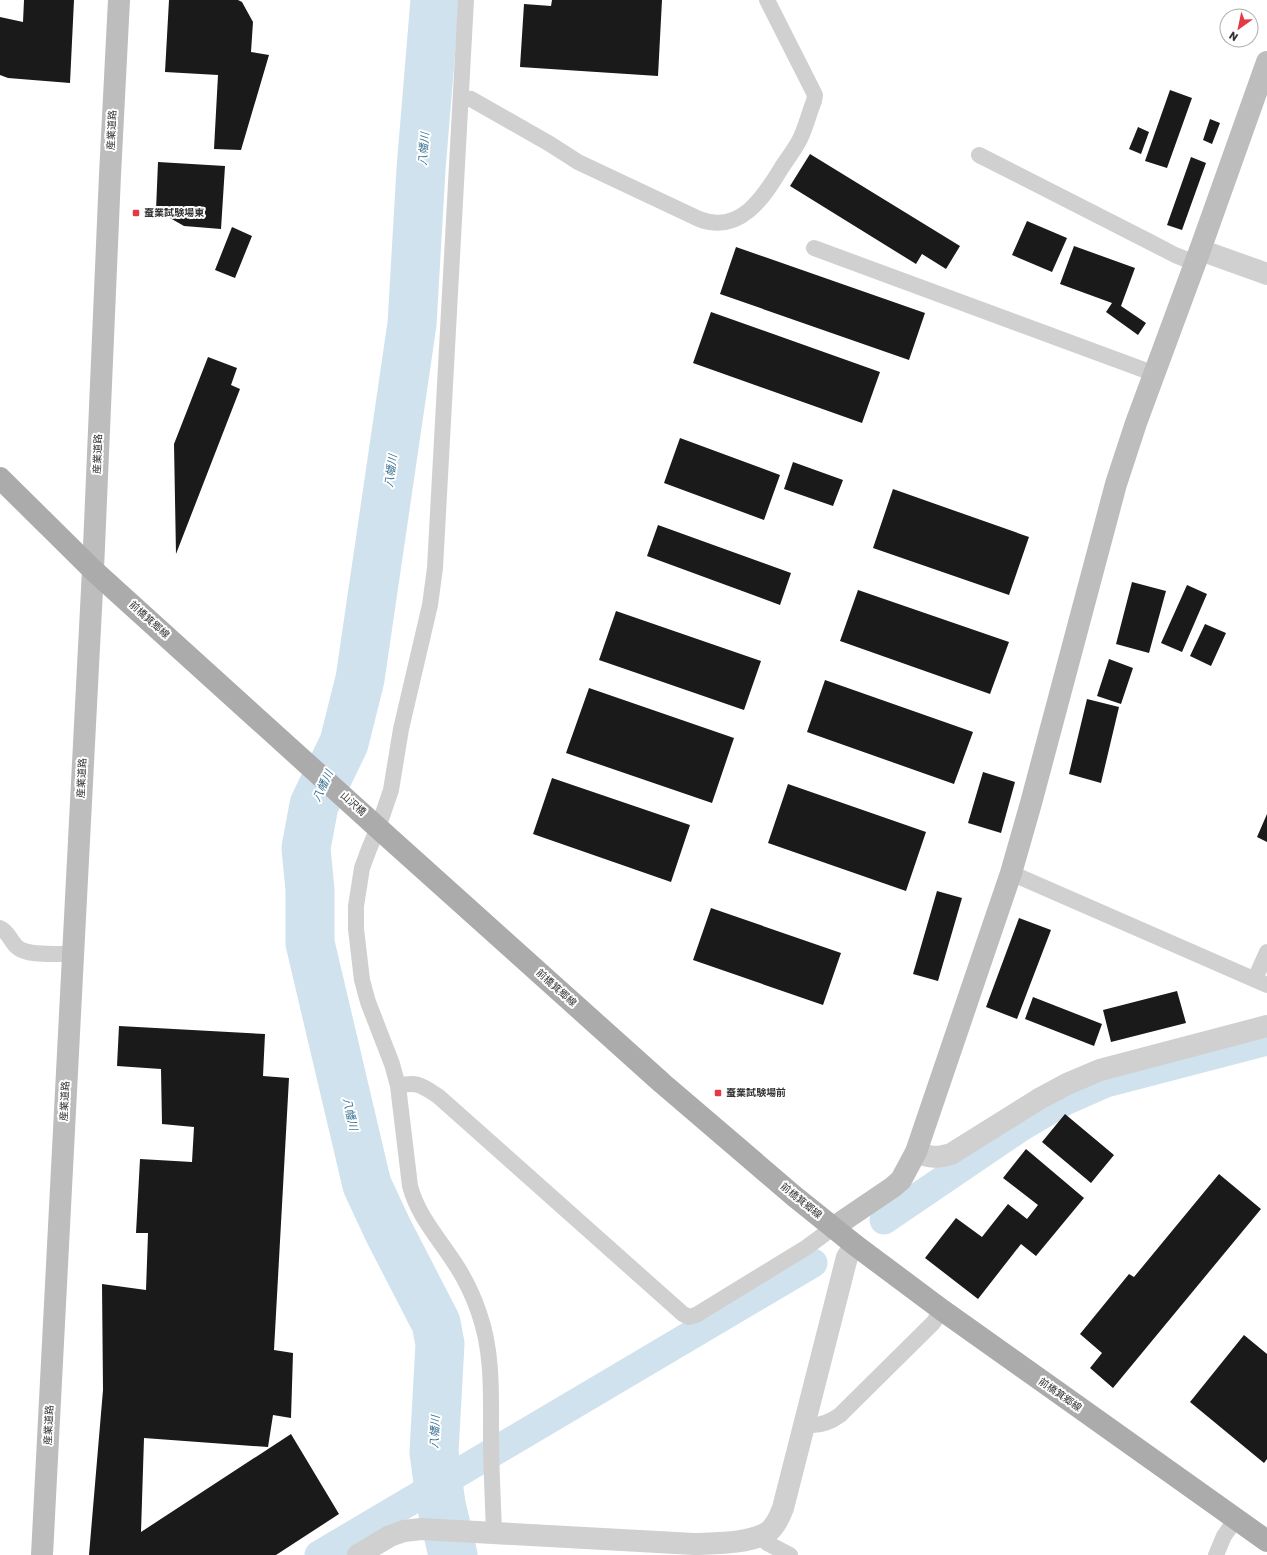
<svg xmlns="http://www.w3.org/2000/svg" width="1267" height="1555" font-family="Rubik,'Noto Sans JP',sans-serif">
	<rect width="100%" height="100%" fill="#fff"/>
	<g fill="none" stroke-linecap="round" stroke-linejoin="round">
		<path stroke="#cfe2ee" stroke-width="29" d="M884 1220 1021 1127 1065 1101 1106 1083 1267 1041
			M319 1555C483 1458 648 1361 813 1263"/>
		<path stroke="#cfe2ee" stroke-width="49" d="M435 0 421 169 412 324 360 679 344 743 314 805 306 848 310 890V943L367 1185 388 1230 436 1323 440 1344 434 1452 441 1504 453 1555"/>
	</g>
	<path fill="#1a1a1a" d="M24 0H74L70 83 8 78 0 75V17L23 22Z
		M169 0H238L242 2 253 22 251 52 269 55 241 150 214 149 218 75 165 72Z
		M552 0H662L658 76 520 67 524 4 551 6Z
		M1170 90 1192 98 1167 168 1145 161Z
		M1210 119 1220 123 1212 144 1203 140Z
		M1138 127 1149 132 1141 154 1129 149Z
		M810 154 960 246 946 269 922 254 916 264 790 186Z
		M1191 157 1206 163 1182 230 1167 225Z
		M158 162 225 166 221 229 184 226 156 210Z
		M1027 221 1067 238 1052 272 1012 255Z
		M232 227 252 236 235 278 215 270Z
		M1074 246 1135 268 1121 306 1146 323 1138 335 1106 312 1112 303 1060 284Z
		M736 247 925 313 909 360 720 294Z
		M711 312 880 372 862 423 693 363Z
		M208 357 237 368 231 385 240 389 176 554 174 444Z
		M680 438 780 475 764 520 664 483Z
		M793 462 843 480 833 506 784 489Z
		M893 489 1029 537 1009 595 873 548Z
		M658 525 791 573 780 605 647 556Z
		M1132 582 1166 591 1149 653 1116 644Z
		M1187 585 1207 594 1182 652 1161 643Z
		M858 590 1009 642 990 694 840 641Z
		M616 611 761 661 744 710 599 660Z
		M1205 624 1226 633 1211 666 1190 656Z
		M1109 659 1133 668 1121 704 1097 696Z
		M825 680 973 732 954 784 807 732Z
		M589 688 734 738 712 803 566 753Z
		M1087 699 1119 707 1101 783 1069 774Z
		M983 772 1015 782 1001 833 968 823Z
		M552 778 690 825 671 882 533 834Z
		M788 784 926 832 906 891 768 843Z
		M1267 814V842L1257 837Z
		M937 891 962 898 938 981 913 974Z
		M711 908 841 953 823 1005 693 960Z
		M1019 918 1051 930 1017 1019 986 1007Z
		M1177 991 1186 1023 1111 1042 1103 1010Z
		M1033 997 1102 1024 1094 1046 1025 1019Z
		M119 1026 265 1034 263 1076 289 1078 274 1350 293 1353 291 1418 273 1415 268 1447 144 1438 141 1532 291 1434 339 1514 276 1555H89L103 1390 102 1284 146 1290 148 1233H136L140 1159 192 1162 194 1127 162 1124 161 1069 117 1066Z
		M1065 1114 1114 1155 1091 1183 1042 1142Z
		M1026 1149 1084 1198 1036 1256 1021 1244 978 1299 925 1258 956 1218 982 1237 1008 1204 1027 1219 1038 1205 1003 1178Z
		M1219 1174 1261 1209 1113 1388 1090 1368 1102 1353 1080 1334 1129 1274 1134 1277Z
		M1244 1335 1267 1354V1459L1264 1463 1190 1402Z"/>
	<g fill="none" stroke-linecap="round" stroke-linejoin="round">
		<path stroke="#d0d0d0" stroke-width="16" d="M466 0 435 568 430 605 401 729 391 790 378 828 369 849 362 868 356 906V929L362 980 368 1002 392 1064 398 1086 410 1186C418 1216 437 1236 454 1262 464 1277 473 1295 479 1313 493 1352 491 1395 491 1436 491 1468 493 1500 494 1533
			M461 98 471 99 550 144 578 162 699 219C740 235 764 197 782 167 788 158 795 149 800 139 806 127 809 113 814 101L815 95 812 89 767 0
			M979 155 1148 241 1175 255 1195 263
			M814 248 1155 374
			M1011 873 1267 985
			M0 928C9 932 10 941 17 947 28 957 58 953 73 954
			M1255 979 1267 952
			M398 1086C418 1081 422 1086 438 1096L683 1314 689 1317 696 1315 807 1247 834 1227
			M804 1424C817 1427 829 1423 840 1415L933 1323 942 1310
			M760 1535 767 1543 790 1555
			M1216 1555 1224 1536 1236 1519"/>
		<path stroke="#d0d0d0" stroke-width="22" d="M1200 250 1267 274
			M916 1152C931 1158 937 1158 951 1154L1039 1099 1067 1084 1100 1070 1267 1026
			M358 1555 390 1536 404 1531 421 1529 694 1544C716 1543 749 1544 768 1532 776 1526 780 1516 783 1508L847 1257 855 1245"/>
		<path stroke="#bdbdbd" stroke-width="22" d="M834 1227 893 1187 901 1180 916 1152 1011 873 1031 803 1116 484 1136 423 1200 250 1267 62
			M42 1555 93 570 110 175 119 0"/>
		<path stroke="#ababab" stroke-width="22" d="M0 478 93 570 378 828 662 1083 794 1196 855 1245 942 1310 1267 1541"/>
	</g>
	<g fill="#e63946" stroke="#fff" stroke-width="1.5">
		<rect x="132" y="209" width="8" height="8" rx="2"/>
		<rect x="714" y="1089" width="8" height="8" rx="2"/>
	</g>
	<g text-anchor="middle" dominant-baseline="central" stroke-width="4" stroke-linejoin="round" paint-order="stroke">
		<g font-size="10" fill="#333" stroke="#fff">
			<text transform="translate(112 130) rotate(-87)">産業道路</text>
			<text transform="translate(98 454) rotate(-88)">産業道路</text>
			<text transform="translate(149 620) rotate(42)">前橋箕郷線</text>
			<text transform="translate(82 778) rotate(-87)">産業道路</text>
			<text transform="translate(353 804) rotate(42)">山沢橋</text>
			<text transform="translate(556 988) rotate(42)">前橋箕郷線</text>
			<text transform="translate(65 1101) rotate(-87)">産業道路</text>
			<text transform="translate(801 1201) rotate(39)">前橋箕郷線</text>
			<text transform="translate(1060 1395) rotate(35)">前橋箕郷線</text>
			<text transform="translate(49 1425) rotate(-87)">産業道路</text>
		</g>
		<g font-size="10" font-weight="bold" fill="#333" stroke="#fff" text-anchor="start">
			<text x="144" y="213">蚕業試験場東</text>
			<text x="726" y="1093">蚕業試験場前</text>
		</g>
		<g font-size="11" font-style="italic" fill="#3f7597" stroke="#fff">
			<text transform="translate(424 149) rotate(-86)">八幡川</text>
			<text transform="translate(391 471) rotate(-82)">八幡川</text>
			<text transform="translate(323 786) rotate(-65)">八幡川</text>
			<text transform="translate(350 1114) rotate(77)">八幡川</text>
			<text transform="translate(435 1432) rotate(-87)">八幡川</text>
		</g>
	</g>
	<g transform="translate(1239 28) rotate(213)"><circle r="19" fill="#ffffff" stroke="#adadad"/>
	<path d="M0-3L7 15L0 10L-7 15Z" fill="#e63946"/>
	<text y="-6" font-size="11" font-weight="bold" text-anchor="middle" fill="#333333">N</text>
	</g>
</svg>
